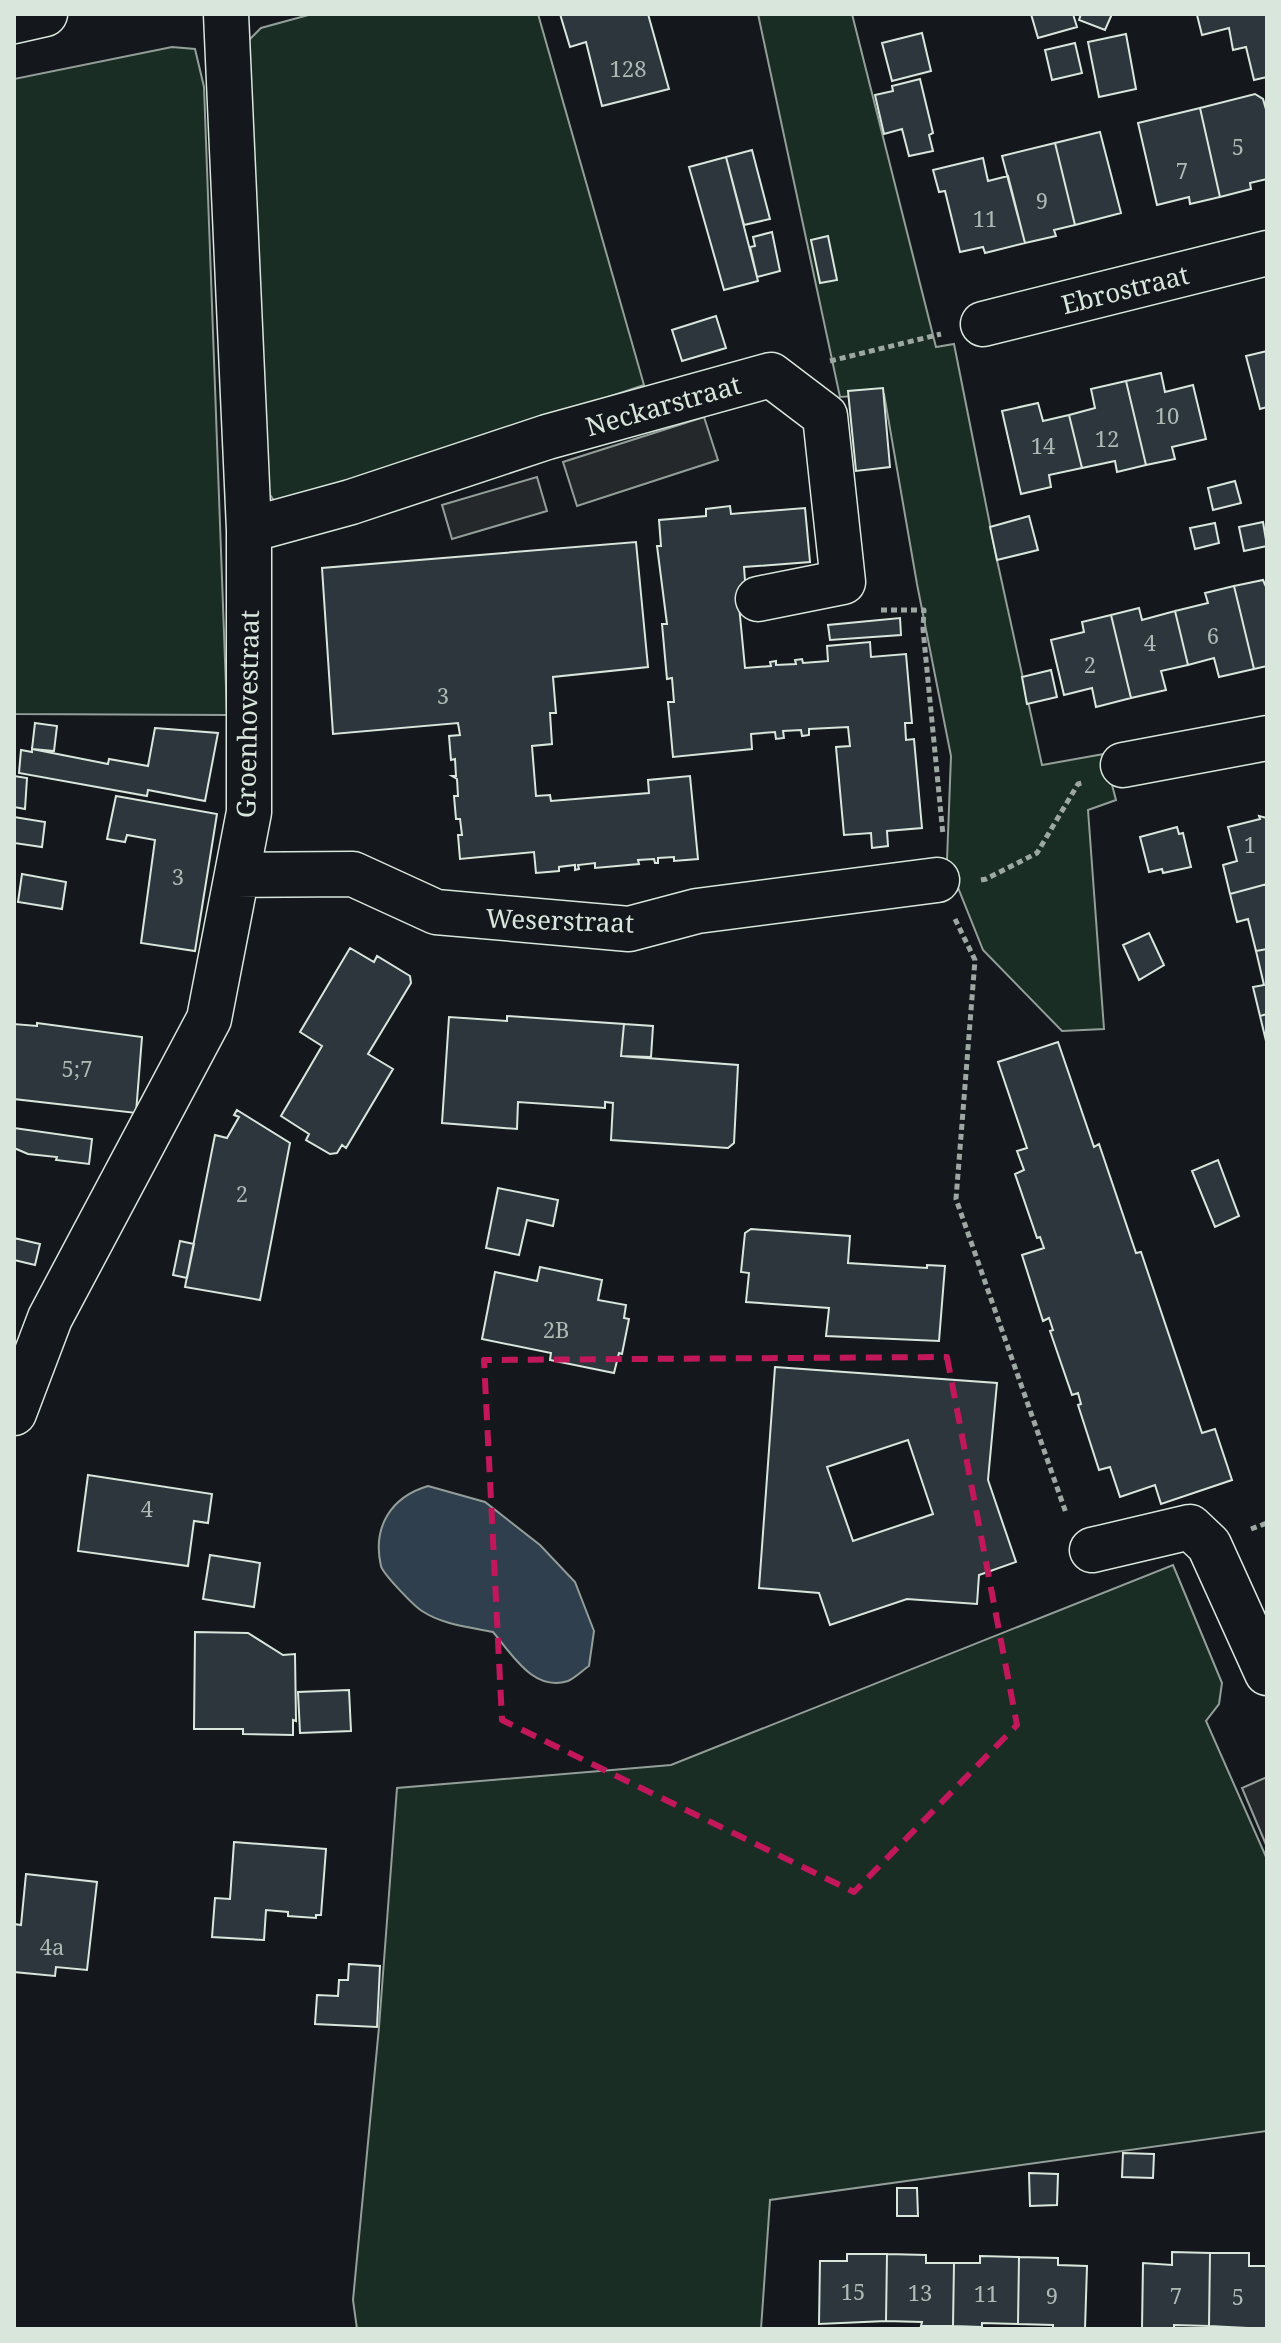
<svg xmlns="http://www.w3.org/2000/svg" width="1281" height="2343" font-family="'Noto Serif',serif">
	<rect width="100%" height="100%" fill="#14181c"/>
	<path fill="#1a2d24" stroke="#939e99" stroke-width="2" d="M312 14H538L644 385 302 500 278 506 263 485 247 42 261 28Z
		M758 14H852L936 347 954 344 997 560 1042 765 1104 754 1116 800 1088 810 1104 1029 1062 1031 983 950 947 860 951 756 917 584 884 394 840 397Z
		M172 47 195 49 204 87 227 715 14 714V79Z
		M1173 1565 1222 1683 1219 1704 1206 1721 1267 1859V2131L770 2200 761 2329H357L353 2300 379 2027 397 1788 671 1765Z"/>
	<path fill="#24282b" stroke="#939e99" stroke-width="2" d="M704 417 718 460 577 506 563 462Z
		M537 477 547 511 452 539 442 505Z
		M1267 1777V1847L1242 1788Z"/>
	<path fill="#2f3f4d" stroke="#939e99" stroke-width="2" d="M428 1486 485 1502 540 1545 575 1582 594 1631 589 1666C583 1670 575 1678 568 1681 533 1692 512 1654 493 1632 470 1627 443 1625 422 1611 414 1606 383 1574 381 1566 372 1527 391 1497 428 1486Z"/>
	<path fill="#2c363c" stroke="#d8e6dc" stroke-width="2" fill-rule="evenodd" d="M560 14H648L669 89 602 106 586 42 570 47Z
		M1031 14H1073L1077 27 1038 38Z
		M1081 14H1112L1105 30 1079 20Z
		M1199 14H1267V77L1254 80 1246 47 1233 50 1229 28 1202 35 1197 15Z
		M922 33 931 71 892 81 882 43Z
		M1126 34 1136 89 1099 97 1088 42Z
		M1075 43 1082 73 1052 80 1045 50Z
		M920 79 933 133 929 135 933 151 909 156 902 129 884 134 875 95 893 91 892 86Z
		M1255 94 1263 99 1267 113V179L1250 183 1251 189 1220 197 1200 108Z
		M1200 108 1220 197 1190 204 1189 197 1157 205 1138 123Z
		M1100 132 1121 213 1075 225 1055 143Z
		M1055 143 1075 225 1054 230 1056 236 1025 243 1002 156Z
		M752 150 770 219 744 225 726 157Z
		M726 157 758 281 724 290 689 167Z
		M983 158 988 181 1008 176 1025 243 985 253 983 247 960 252 945 191 939 192 933 170Z
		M772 232 780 271 757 277 750 247 755 246 753 237Z
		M828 236 837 280 820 283 811 240Z
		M716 316 726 348 682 361 672 330Z
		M1267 351V407L1260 409 1246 356Z
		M1161 373 1165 392 1193 385 1206 439 1172 447 1175 459 1146 465 1126 381Z
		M1126 381 1146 465 1117 472 1115 461 1082 468 1069 415 1095 408 1091 389Z
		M883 388 890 467 856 471 848 391Z
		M1038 403 1043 421 1069 415 1082 468 1049 475 1051 487 1021 494 1002 411Z
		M1235 481 1241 503 1213 510 1208 488Z
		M730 506 731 514 805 508 810 562 744 567 746 594 738 595 745 668 771 666 770 662 776 661V665L796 664 795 660 802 659 803 663 828 661 827 646 870 642 871 657 906 654 912 723H905L906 740 914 739 922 828 887 831 888 846 872 848 871 833 844 835 836 747 850 746 848 727 809 729V735L802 736 801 730 783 731 784 738 776 739 775 732 751 734 752 749 673 757 668 702H674L672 678 667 679 662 624H667L657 546H661L659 520 706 516V509Z
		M1029 516 1038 550 997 560 990 527Z
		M1263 522 1267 546 1244 551 1239 527Z
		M1215 523 1219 543 1195 549 1190 528Z
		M636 542 648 667 553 677 556 713H550L552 744 532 746 536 796 550 795 551 801 649 793 648 780 690 776 698 859 674 861V857L658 858V863H655L654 859 638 860 639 864 595 868V863L578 865 579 869 575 870V865L559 867V871L536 873 534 852 460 859 458 835H462L460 819H456L454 796H458L457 779 452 776H456L455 759 451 760 449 736 460 735 458 723 333 734 322 568Z
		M1263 580 1267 589V666L1254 669 1234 586Z
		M1234 586 1254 669 1219 677 1214 658 1188 665 1175 611 1208 603 1205 593Z
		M1139 608 1142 620 1175 611 1188 665 1161 671 1166 690 1131 698 1111 615Z
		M1111 615 1131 698 1096 707 1092 688 1064 695 1051 640 1084 632 1082 622Z
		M900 618 901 635 830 640 828 625Z
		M1051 670 1057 697 1027 704 1022 677Z
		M35 723 57 726 54 751 32 749Z
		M155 728 218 733 205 801 148 790 147 796 19 773 21 750 32 752V749L108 764 109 759 148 766Z
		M14 776 27 778 25 809 14 807Z
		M116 796 217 814 195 951 141 943 155 840 127 835 125 842 107 839Z
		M1259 816 1267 818V884L1230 894 1223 865 1237 861 1228 827 1260 819Z
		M14 817 45 822 42 847 14 843Z
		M1177 827 1179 834 1183 833 1191 867 1163 873 1162 869 1149 872 1140 837Z
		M22 874 66 882 62 909 18 902Z
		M1267 884V949L1256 951 1248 919 1237 922 1230 894Z
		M1149 933 1164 965 1139 980 1123 945Z
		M350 948 374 962 377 956 410 976 411 983 368 1054 393 1069 346 1148 342 1145 337 1153 330 1154 306 1140 309 1134 281 1116 322 1046 300 1032Z
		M1267 949V1014L1260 1016 1253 987 1264 985 1256 951Z
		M1267 1014V1045L1260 1016Z
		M507 1016 624 1024 621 1056 738 1065 734 1143 728 1148 611 1140 613 1103 605 1102V1108L518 1102 517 1129 442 1123 449 1017 507 1021Z
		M37 1023 142 1037 136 1113 14 1099V1024L37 1026Z
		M624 1024 653 1026 651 1057 621 1056Z
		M1058 1042 1094 1147 1099 1144 1136 1253 1141 1252 1202 1433 1215 1429 1232 1480 1161 1504 1155 1485 1120 1497 1110 1467 1099 1470 1078 1405 1081 1404 1078 1393 1072 1395 1050 1331 1053 1330 1049 1318 1043 1321 1022 1255 1044 1248 1040 1237 1037 1238 1015 1174 1024 1170 1017 1151 1027 1148 998 1062Z
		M237 1110 290 1143 260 1300 185 1287 215 1135 227 1138 239 1117 234 1115Z
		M14 1128 92 1139 89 1164 56 1160 57 1157 28 1154 14 1148Z
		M1218 1160 1239 1216 1215 1227 1192 1171Z
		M498 1188 558 1200 553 1226 527 1220 519 1255 486 1248Z
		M751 1229 850 1236 848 1263 927 1268V1265L945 1266 939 1341 826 1336 829 1308 746 1302 749 1273 741 1272 745 1233Z
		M14 1238 40 1244 35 1265 14 1260Z
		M180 1241 194 1244 187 1278 173 1275Z
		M540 1267 602 1280 598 1300 626 1305 624 1318 629 1319 622 1354 619 1353 614 1373 550 1360 551 1353 482 1339 495 1272 537 1281Z
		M775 1367 997 1383 988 1480 1016 1562 979 1575 977 1604 907 1599 830 1625 819 1593 759 1588ZM908 1440 933 1514 853 1541 827 1467Z
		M88 1475 212 1494 208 1523 194 1521 188 1566 78 1551Z
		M210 1555 260 1563 254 1607 203 1599Z
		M195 1632 248 1633 283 1655 295 1654 296 1721 293 1720V1735L243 1734V1729H194Z
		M349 1690 351 1731 300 1733 298 1692Z
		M234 1842 326 1849 321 1915H316V1918L288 1916V1912L266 1910 264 1940 212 1937 215 1898 230 1899Z
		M26 1874 97 1882 87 1970 56 1967 55 1976 14 1972V1924L21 1925Z
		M349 1964 380 1966 377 2027 315 2024 317 1995 338 1996 339 1980H348Z
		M1123 2153 1154 2154 1153 2178 1122 2177Z
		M1029 2173 1058 2174 1057 2205 1030 2206Z
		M897 2188H917L918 2216H897Z
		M1172 2252 1210 2253 1209 2326 1174 2325V2329H1142L1143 2263 1172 2265Z
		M1210 2253H1249V2266H1267V2329L1209 2326Z
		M847 2254H887L886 2321 819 2324 820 2261H847Z
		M887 2254 926 2255V2263H954L953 2326H921L922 2322 886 2321Z
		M980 2256 1019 2257 1018 2324 982 2323V2327L953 2326 954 2263H980Z
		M1019 2257 1058 2258V2265L1087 2266 1085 2329 1053 2328V2325L1018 2324Z"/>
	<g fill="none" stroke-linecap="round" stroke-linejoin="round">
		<g stroke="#d8e6dc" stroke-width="47">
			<path id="minor" d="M14 21 45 14
				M983 324 1267 253
				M249 530 351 502 547 437 771 375 825 416 843 582 758 599
				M1123 765 1267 738
				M237 875 353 874 436 912 629 929 697 911 937 880
				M14 1413 50 1318 209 1019 249 812V530L226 14
				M1092 1550 1190 1527 1209 1545 1267 1673"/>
		</g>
		<path stroke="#9da8a2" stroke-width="5" stroke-dasharray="6 4" stroke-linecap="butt" d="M830 361 941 334
			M881 610H924L923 629 943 835
			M981 880 986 879 1037 853 1078 784 1082 783
			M955 919 975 960 956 1199 1066 1513
			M1251 1529 1267 1523"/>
		<use href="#minor" stroke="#14181c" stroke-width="44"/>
	</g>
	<path fill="none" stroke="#c2185b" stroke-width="6" stroke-dasharray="16 10" stroke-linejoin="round" d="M947 1357 1017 1725 854 1892 502 1720 484 1360Z"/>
	<g text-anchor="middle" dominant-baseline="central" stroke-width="6" stroke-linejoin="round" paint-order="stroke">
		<g font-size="22" fill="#adbab4">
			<text x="628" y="68">128</text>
			<text x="1238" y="146">5</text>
			<text x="1182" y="170">7</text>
			<text x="1042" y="200">9</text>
			<text x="985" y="218">11</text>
			<text x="1167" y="415">10</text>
			<text x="1107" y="438">12</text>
			<text x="1043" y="445">14</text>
			<text x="1213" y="635">6</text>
			<text x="1150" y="642">4</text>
			<text x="1090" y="664">2</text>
			<text x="443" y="695">3</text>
			<text x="1250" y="844">1</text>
			<text x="178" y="876">3</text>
			<text x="77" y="1068">5;7</text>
			<text x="242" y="1193">2</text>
			<text x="556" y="1329">2B</text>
			<text x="147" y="1508">4</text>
			<text x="52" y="1946">4a</text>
			<text x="853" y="2291">15</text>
			<text x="920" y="2292">13</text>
			<text x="986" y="2293">11</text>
			<text x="1052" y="2295">9</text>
			<text x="1176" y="2295">7</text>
			<text x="1238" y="2296">5</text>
		</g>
		<g font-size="26" fill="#d8e6dc" stroke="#14181c">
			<text transform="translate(1125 289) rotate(-14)">Ebrostraat</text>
			<text transform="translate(663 405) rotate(-16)">Neckarstraat</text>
			<text transform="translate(247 714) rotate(-89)">Groenhovestraat</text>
			<text transform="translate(560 920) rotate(2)">Weserstraat</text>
		</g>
	</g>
	<rect width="1281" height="2343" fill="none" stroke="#d8e6dc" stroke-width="32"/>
</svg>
